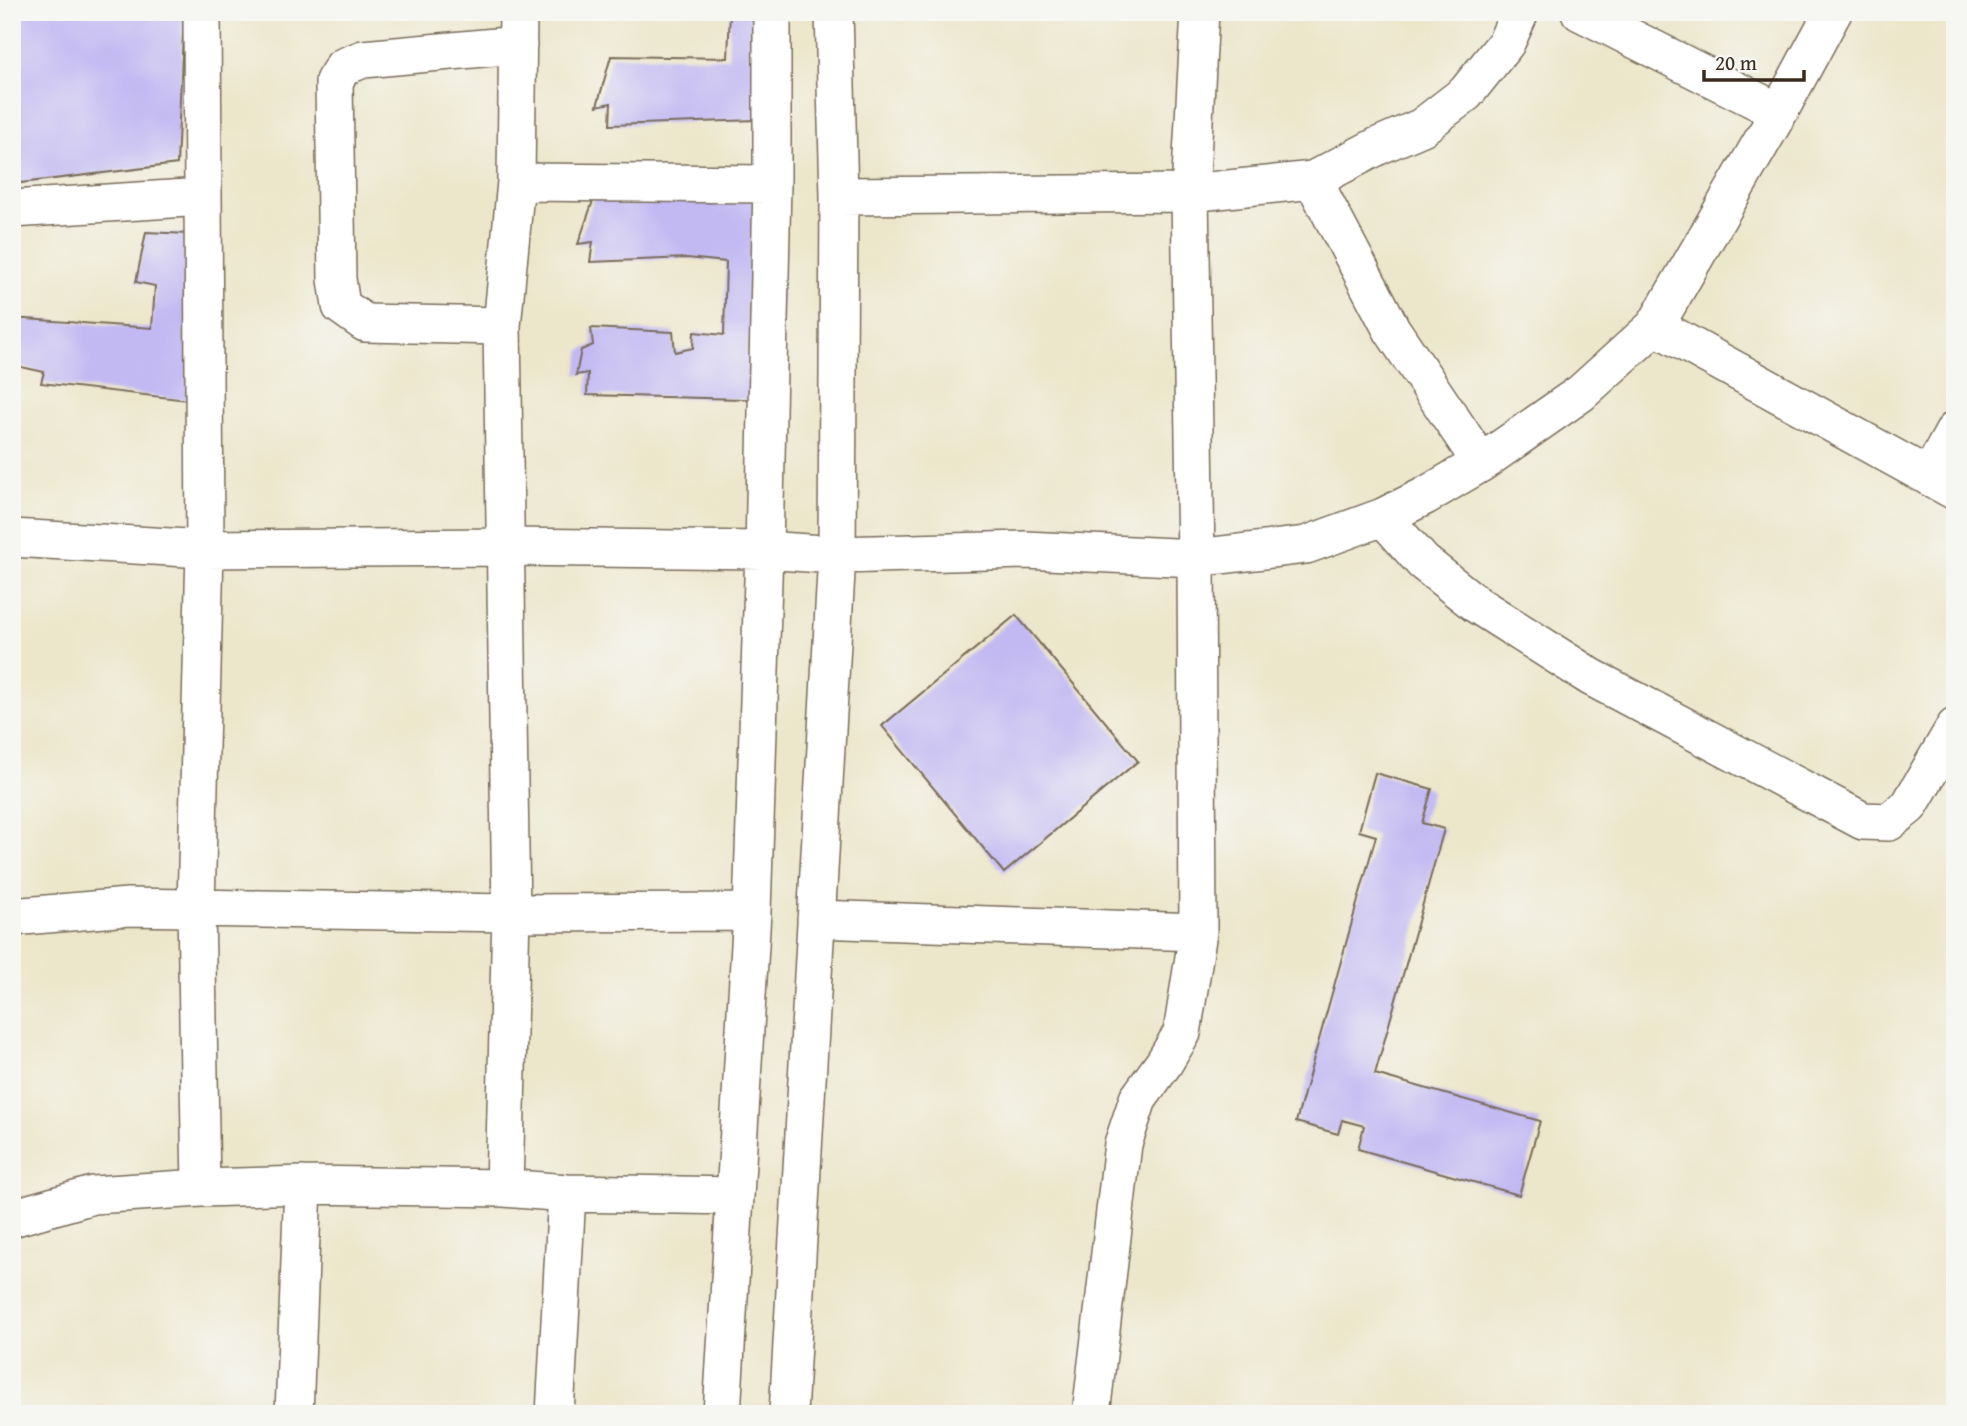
<svg xmlns="http://www.w3.org/2000/svg" width="1967" height="1426" font-family="'Gentium Book Plus',serif">
	<rect width="100%" height="100%" fill="#f6f6f2"/>
	<filter id="ink" filterUnits="userSpaceOnUse"><feTurbulence type="fractalNoise" baseFrequency=".0143" numOctaves="2"/><feDisplacementMap in="SourceGraphic" scale="14" xChannelSelector="R" yChannelSelector="G"/><feConvolveMatrix kernelMatrix="1 2 1 2 8 2 1 2 1" color-interpolation-filters="sRGB"/></filter>
	<filter id="wash" filterUnits="userSpaceOnUse"><feTurbulence type="fractalNoise" baseFrequency=".00686" numOctaves="4" result="noise"/><feDisplacementMap in="SourceGraphic" scale="28" xChannelSelector="R" yChannelSelector="G"/><feGaussianBlur stdDeviation="1.57" result="paint"/><feColorMatrix in="noise" values="0 0 0 0 0 0 0 0 0 0 0 0 0 0 0 0 0 1.4 0 .05"/><feComposite in="paint" operator="in"/></filter>
	<g filter="url(#wash)">
		<rect width="100%" height="100%" fill="#ece6ca"/>
		<g id="blocks">
			<path fill="#c2b9f2" d="M12 12H184L177 164 12 184Z
				M730 12H772L786 119 610 125 611 103 597 106 611 56 728 58Z
				M594 198 786 200 777 400 587 395 588 373 576 375 581 350 593 345 591 328 673 332 675 352 693 348 694 332 724 335 726 262 687 258 590 262 593 242 578 244Z
				M146 232 210 235 204 402 41 383 44 372 12 365V318L152 328 155 286 136 282Z
				M1016 615 1138 761 1004 873 882 726Z
				M1375 773 1432 789 1422 823 1444 829 1375 1074 1540 1121 1519 1195 1358 1149 1364 1126 1342 1120 1338 1134 1296 1122 1376 836 1359 831Z"/>
		</g>
	</g>
	<g filter="url(#ink)">
		<use href="#blocks" fill-opacity="0" stroke="#796c5a" stroke-width="2"/>
		<g fill="none" stroke-linecap="round" stroke-linejoin="round">
			<g stroke="#796c5a" stroke-width="40">
				<path id="minor" d="M1580 12 1779 112
					M1313 180 1392 330 1481 463
					M516 182 772 184
					M839 196 1190 193 1313 180 1378 146 1422 127 1466 93 1506 43 1520 12
					M12 209 203 197
					M502 326 365 323 341 306 337 279 334 81 343 67 363 59 518 45
					M1655 326 1955 491
					M1929 477 1955 430
					M1383 517 1423 562 1476 604 1591 677 1863 821 1889 822 1909 806 1955 727
					M12 538 205 549 506 547 764 550 837 555 1025 550 1196 558 1306 545 1383 517 1425 496 1481 463 1581 393 1655 326 1779 112 1833 12
					M12 917 128 907 511 913 752 912
					M816 919 1198 932
					M201 1188 196 907 205 549 202 12
					M504 1188 511 913 502 326 516 182 518 12
					M12 1218 93 1195 201 1188 303 1185 504 1188 567 1193 735 1196
					M294 1414 303 1185
					M555 1414 567 1193
					M722 1414 752 912 764 550 772 184V12
					M788 1414 837 555 839 196 834 12
					M1091 1414 1123 1144 1138 1099 1164 1063 1182 1033 1198 932 1196 558 1190 193 1200 12"/>
			</g>
			<use href="#minor" stroke="#fff" stroke-width="37"/>
		</g>
	</g>
	<rect width="1967" height="1426" fill="none" stroke="#f6f6f2" stroke-width="42"/>
	<path d="M1704 70v10h100v-10" fill="none" stroke="#3b2a1e" stroke-width="3.5"/>
	<text x="1715" y="70" font-size="21" fill="#3b2a1e" stroke="#f6f6f2" stroke-width="5" paint-order="stroke">20 m</text>
</svg>
